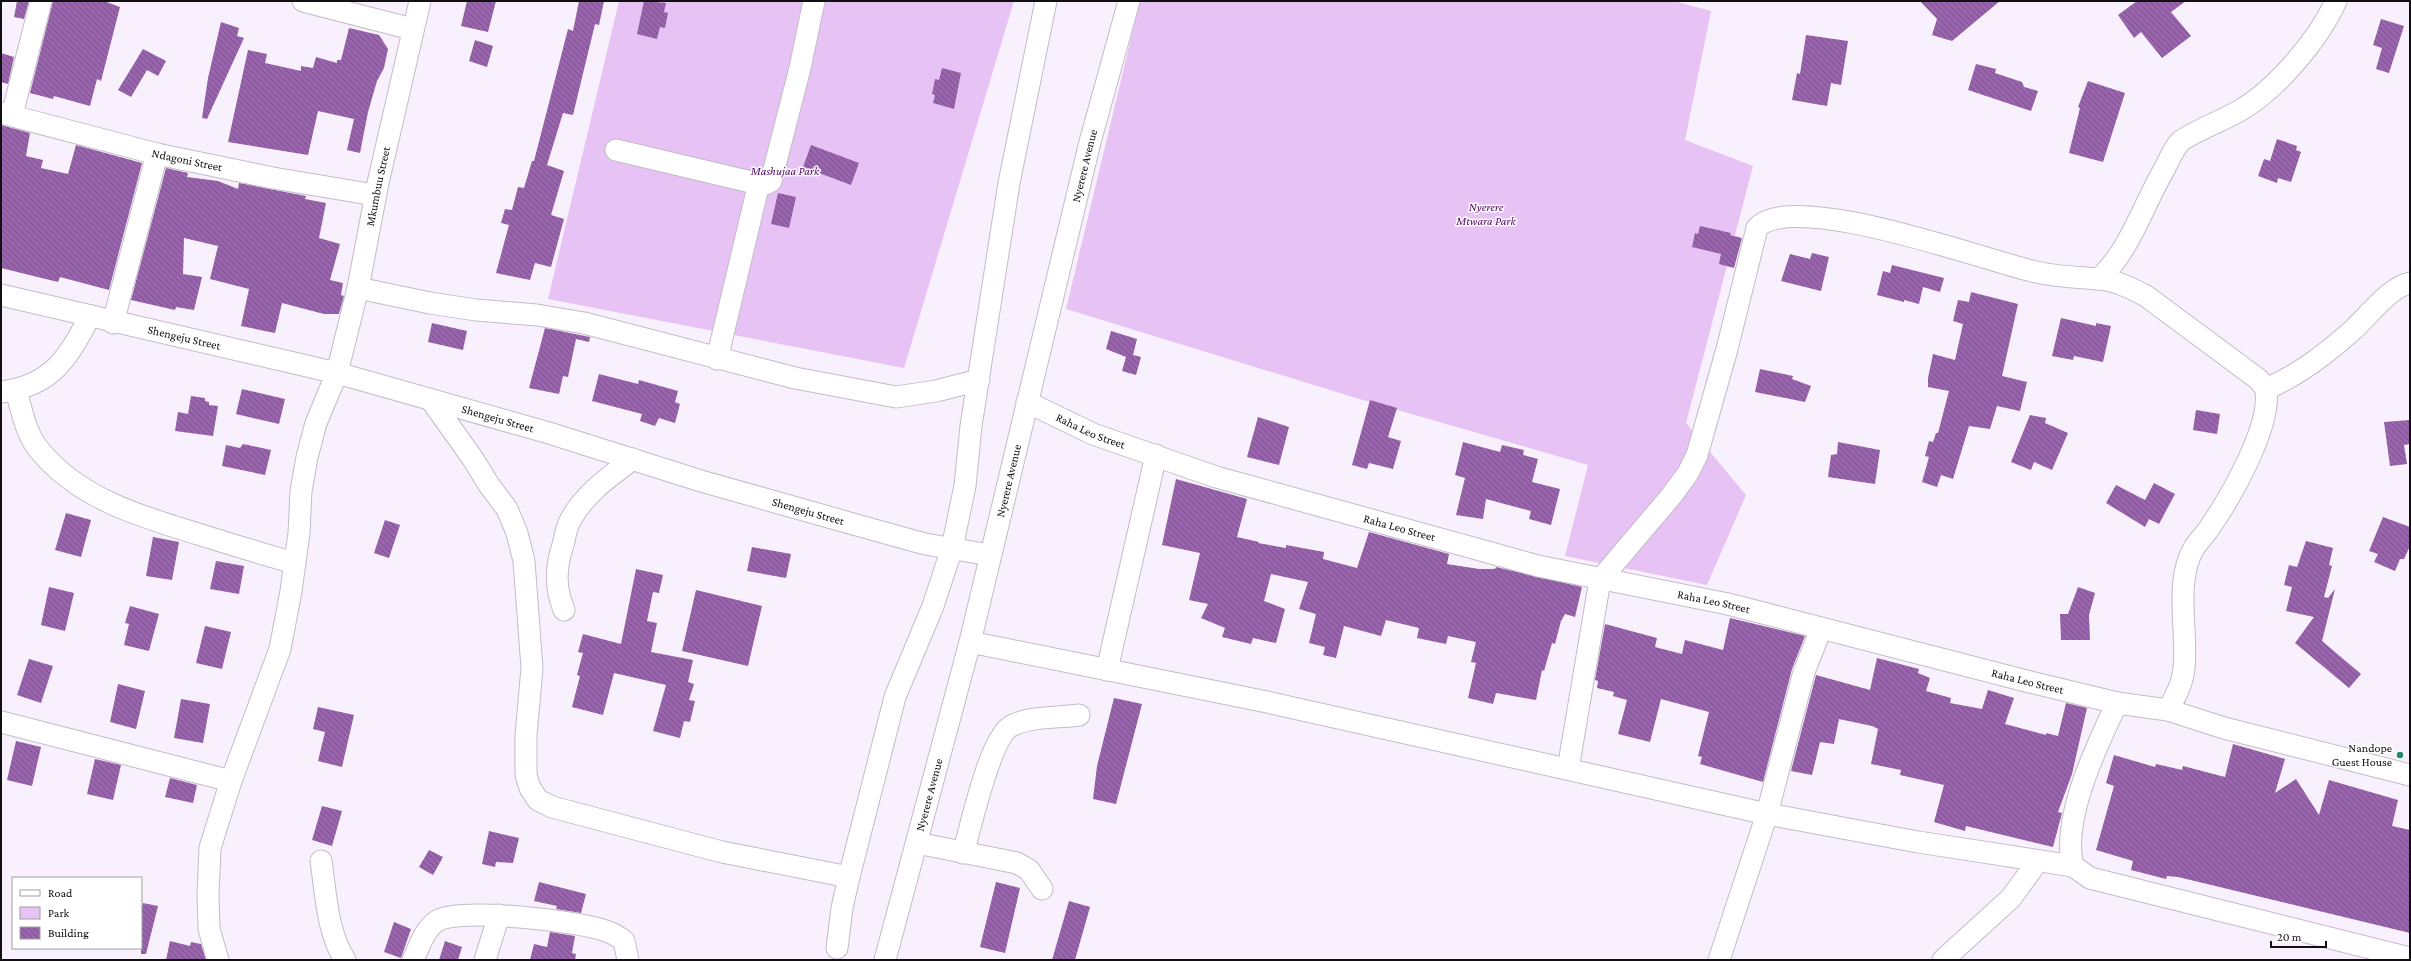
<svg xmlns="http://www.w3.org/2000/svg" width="2411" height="961" font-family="'Crimson Pro',serif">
	<defs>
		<pattern id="building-back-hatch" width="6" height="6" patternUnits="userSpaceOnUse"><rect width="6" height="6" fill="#9963ad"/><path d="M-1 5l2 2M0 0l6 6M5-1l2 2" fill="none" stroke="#7b508c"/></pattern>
	</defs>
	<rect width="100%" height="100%" fill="#f9f0fd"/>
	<path fill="#e6c3f4" d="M619 1H1014L904 368 548 299Z
		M1140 1H1674L1711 11 1685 140 1753 166 1686 423 1746 495 1707 585 1565 556 1588 465 1356 398 1066 309Z"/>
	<path fill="url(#building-back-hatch)" d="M17 1H29L24 19 14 17Z
		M53 1H104L120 7 101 81 97 79 90 106 54 96 53 99 30 93Z
		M467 1H496L488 32 461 26Z
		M579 1H604L599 25 595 24 573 115 563 113 547 165 564 171 551 215 564 219 551 267 535 263 530 280 496 273 509 225 501 223 505 209 512 210 518 187 524 188 532 161H534L568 29 573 31Z
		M644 1 666 3 664 12 668 13 665 28 660 27 657 39 637 34Z
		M1920 1H2000L1952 41 1932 35 1937 19Z
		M2137 1H2186L2171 12 2191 36 2162 58 2141 32 2134 38 2118 15Z
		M2381 19 2404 26 2389 73 2376 69 2382 48 2373 45Z
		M221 22 239 28 237 36 244 38 207 119 202 118 208 78Z
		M349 28 379 35 388 49 384 68 377 81 368 112 360 153 347 150 354 119 318 111 308 155 228 142 248 50 267 54 265 63 301 71V66L313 68 316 57 337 63V60H341Z
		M1806 35 1848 41 1841 85 1831 83 1827 106 1792 100 1797 73 1800 74Z
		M475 40 493 46 487 67 469 61Z
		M143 49 166 61 158 76 147 70 131 97 118 90Z
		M1 53 14 57 8 84 1 82Z
		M1976 64 1996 69 1995 73 2022 82 2024 87 2038 91 2031 111 1968 90Z
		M942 68 961 73 954 109 933 103 935 95 932 94 935 79 939 80Z
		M2088 81 2125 93 2103 162 2069 153 2080 108 2078 107Z
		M1 125 30 133 26 156 43 160 41 168 68 174 76 145 142 163 109 290 60 277 58 282 1 268Z
		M2277 139 2297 146 2296 150 2301 152 2291 182 2278 178 2277 183 2258 176 2264 159 2270 161Z
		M811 145 859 163 851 185 803 167Z
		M166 168 188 173 187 177 218 181 238 189 239 183 306 196 305 199 326 203 319 238 340 244 330 280 343 283 341 295 344 296 339 314H324L282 303 275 333 241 326 249 289 210 279 218 246 184 238 183 274 202 277 194 310 176 307 175 310 131 300Z
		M778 193 796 197 789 228 771 224Z
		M1700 226 1731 233 1730 235 1742 238 1734 268 1719 264 1721 254 1692 247 1695 233 1698 234Z
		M1812 253 1829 257 1821 291 1781 281 1790 254 1810 259Z
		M1892 265 1944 278 1940 292 1923 287 1919 304 1904 300V302L1877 295 1883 271 1890 273Z
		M1971 292 2018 304 2002 376 2027 382 2020 411 1997 406 1990 429 1969 426 1953 479 1941 475 1937 487 1922 482 1929 457 1925 456 1929 441 1933 442 1936 433H1938L1949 391 1928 387V378L1933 354 1955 360 1963 324 1953 321 1958 300 1969 302Z
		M2061 318 2096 326V323L2111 326 2103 362 2074 356 2073 360 2052 356Z
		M432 323 467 331 463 350 428 342Z
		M545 328 590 337 589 342 576 339 568 377 563 376 559 394 529 388Z
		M1111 331 1137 339 1133 355 1141 357 1136 375 1122 371 1126 357 1106 349Z
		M1760 369 1793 376 1792 379 1811 386 1805 402 1755 392Z
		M599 374 638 384 639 380 678 391 675 402 680 404 675 423 659 418 655 426 640 421 642 414 592 401Z
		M242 389 285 399 279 424 236 414Z
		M191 396 205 398V401L209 402V405L218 406 213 436 175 431 178 412 188 414Z
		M1370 400 1397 408 1388 437 1401 441 1393 469 1369 463 1367 469 1352 465Z
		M2196 410 2220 414 2217 434 2193 430Z
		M2030 415 2046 418 2045 423 2068 433 2052 470 2034 462 2031 470 2011 462Z
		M1258 417 1289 427 1279 465 1247 457Z
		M2410 420V444L2404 445 2407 464 2390 466 2384 422Z
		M1463 442 1500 452 1502 445 1524 450 1523 455 1538 459 1532 482 1560 489 1551 525 1529 519 1531 511 1486 499 1483 519 1456 515 1465 478 1455 475Z
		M1838 442 1880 450 1875 484 1828 477 1831 455 1837 454Z
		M243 444 271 450 265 475 222 466 226 445 240 448Z
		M1176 479 1247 499 1237 537 1259 542 1258 543 1286 548V545L1324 552 1323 559 1357 568 1369 532 1449 554 1447 564 1479 569H1495L1496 567 1582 587 1575 617 1565 614 1561 621 1555 644 1552 643 1544 671 1542 670 1536 700 1496 693 1493 704 1468 698 1476 663 1471 662 1476 642 1448 636 1446 644 1417 638 1419 628 1386 620 1381 636 1344 626 1336 658 1323 655 1325 647 1309 643 1316 614 1299 609 1308 582 1271 574 1264 601 1285 609 1276 643 1253 638 1251 644 1222 637 1225 628 1201 618 1208 604 1189 600 1200 553 1162 545Z
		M2154 483 2175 494 2159 524 2149 519 2145 527 2106 503 2116 485 2145 500Z
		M66 513 91 520 81 557 55 550Z
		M2383 517 2410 527V546L2404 559H2400L2395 571 2374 562 2378 554 2369 551Z
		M385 520 400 525 389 558 374 553Z
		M153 537 179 542 172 580 146 576Z
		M2306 541 2333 548 2329 565 2332 566 2324 597 2328 598 2335 589 2322 641 2361 674 2349 688 2295 643 2314 617 2286 611 2292 587 2284 585 2289 565 2297 567Z
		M752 547 791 554 786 578 747 571Z
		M216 561 244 566 239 594 210 589Z
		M636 569 663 575 659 593 653 592 647 621 657 623 651 652 693 660 688 682 694 684 689 700 695 701 690 722 684 721 680 738 653 731 666 685 614 673 603 715 572 707 580 676 577 675 583 653 578 652 583 634 621 644Z
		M49 587 74 593 65 631 41 625Z
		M2078 587 2095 593 2089 615 2090 640H2061L2060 614H2068Z
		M696 590 762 606 748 666 682 651Z
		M130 606 159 614 149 651 124 645 129 624 125 623Z
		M1730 618 1805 636 1792 669 1763 782 1700 764 1702 757 1698 756 1709 712 1661 699 1650 742 1618 734 1627 700 1613 696 1614 692 1597 688 1598 681 1595 680 1605 624 1657 638 1655 647 1682 654 1685 640 1723 650Z
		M205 626 231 632 222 669 196 663Z
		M1877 658 1919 669 1918 673 1930 678 1926 691 1951 698 1950 703 1982 709 1988 690 2014 698 2005 724 2046 735V733L2058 736 2066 703 2087 708 2072 774 2058 812 2062 813 2053 847 1966 826 1965 831 1934 822 1944 785 1900 775 1901 770 1871 764 1878 729 1872 726 1839 719 1834 744 1820 742 1812 775 1791 771 1816 675 1870 690Z
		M29 659 53 666 41 703 17 695Z
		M118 684 145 691 136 729 110 722Z
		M1114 698 1142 704 1116 804 1093 799 1097 766Z
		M181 699 210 704 203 743 174 738Z
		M318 707 354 715 342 767 318 761 325 732 313 729Z
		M16 741 41 747 32 786 7 780Z
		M2233 744 2285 759 2275 793 2296 779 2319 815 2329 780 2398 800 2392 826 2410 830V933L2178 877 2167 876 2166 879 2131 870 2133 861 2096 850 2114 786 2106 783 2114 755 2155 767 2156 764 2182 770 2183 766 2225 777Z
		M95 759 121 765 113 800 87 794Z
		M170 778 197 785 193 803 165 797Z
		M322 806 342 811 332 846 312 840Z
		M489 831 519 838 513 863 496 862 495 867 482 864Z
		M429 850 443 857 433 875 419 867Z
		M539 882 586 894 581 913 556 909 557 906 534 901Z
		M996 882 1020 888 1005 953 980 947Z
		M1069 901 1090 907 1075 960H1052Z
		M143 903 158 906 146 954H141V911Z
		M394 922 411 929 401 958 384 952Z
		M550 932 575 936 572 953 576 954 575 960H530L534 944 547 947Z
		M170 941 190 946 191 942 201 944 206 960H166Z
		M445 941 462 947 458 960H439Z"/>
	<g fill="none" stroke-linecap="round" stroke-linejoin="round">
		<g stroke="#c4bbc8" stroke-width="23">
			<g id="minor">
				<path d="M303 1 412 29"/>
				<path id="s1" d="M1 113 157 154 273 178 375 195"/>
				<path d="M12 115 41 1"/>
				<path d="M616 150 755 183 765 184 771 181 800 68 814 1"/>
				<path d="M2099 279C2131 249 2143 205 2165 168 2169 160 2174 148 2180 142 2188 134 2226 119 2239 111 2276 90 2319 39 2336 1"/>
				<path d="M358 288 430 303 476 310 537 315 584 323 795 378 896 397 936 391 979 380"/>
				<path id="s2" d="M1 295 337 373 549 433 701 481 853 524 925 544 990 555"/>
				<path d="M113 323 157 154"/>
				<path d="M717 359 759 183"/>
				<path d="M2266 389C2299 375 2327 353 2354 329 2368 316 2391 286 2410 283"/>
				<path d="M16 390C22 411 26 436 41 452 80 499 142 517 198 534 230 544 262 554 295 563"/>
				<path d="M1 392C52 386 68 358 90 316"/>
				<path d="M431 400 473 459 489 485 507 509 517 533 524 561 532 668 526 735V775L530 788 538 800 552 807 722 852 849 877"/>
				<path id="s3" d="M1027 402 1093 434 1216 477 1538 566 1728 604 2030 682 2117 703 2168 710 2224 728 2410 775"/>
				<path d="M564 610C555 588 555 568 563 545 565 537 566 528 570 521 583 495 610 476 633 459"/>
				<path d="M970 642 1267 702 1767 814 1918 842 2073 866"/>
				<path d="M1107 670 1156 455"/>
				<path d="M2117 703C2097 745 2061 819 2073 866L2090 878 2410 958"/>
				<path d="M1 722 231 781"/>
				<path d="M1568 769 1600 580 1672 495 1688 473 1697 455 1727 349 1757 228C1792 189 1984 260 2032 271 2054 277 2076 277 2098 279 2115 280 2131 288 2146 296L2258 379C2261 382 2265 387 2266 391 2271 426 2232 495 2212 524 2207 533 2199 540 2194 548 2174 581 2188 632 2184 668 2183 683 2175 697 2168 710"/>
				<path d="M917 843 1017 863 1029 870 1042 889"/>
				<path d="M963 853C971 828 990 734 1013 725 1033 716 1058 718 1079 715"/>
				<path d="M321 861C326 894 327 932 345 960"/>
				<path d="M837 948 842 908 849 877 895 697 933 606 952 548 965 486 971 426 1009 183 1046 1"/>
				<path id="s4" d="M218 960 209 929 208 895 210 848 231 781 280 649 291 591 299 533 301 491 307 457 316 423 337 373 358 288 378 183 420 1"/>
				<path d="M413 960C419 948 424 929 437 921 459 907 580 921 606 931 613 933 619 937 624 941L628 960"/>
				<path d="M485 960 499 915"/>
				<path id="s5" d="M885 960 970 642 1090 142 1129 1"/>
				<path d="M1719 960 1767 814 1804 672 1821 629"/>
				<path d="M1943 960 2011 898 2038 861"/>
			</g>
		</g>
		<use href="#minor" stroke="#fff" stroke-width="21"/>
	</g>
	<circle fill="#228c6a" stroke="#fff" stroke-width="1.5" cx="2400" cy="755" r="4"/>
	<g text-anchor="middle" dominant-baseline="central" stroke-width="3" stroke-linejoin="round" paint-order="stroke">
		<g font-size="12" fill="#120f13" stroke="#fff">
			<text stroke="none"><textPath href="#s1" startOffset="192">Ndagoni Street</textPath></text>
			<text stroke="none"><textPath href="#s5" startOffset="819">Nyerere Avenue</textPath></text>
			<text stroke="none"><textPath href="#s4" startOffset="799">Mkumbuu Street</textPath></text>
			<text stroke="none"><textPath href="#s2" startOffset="188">Shengeju Street</textPath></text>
			<text stroke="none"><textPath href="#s2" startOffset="512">Shengeju Street</textPath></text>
			<text stroke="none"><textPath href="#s3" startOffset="70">Raha Leo Street</textPath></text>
			<text stroke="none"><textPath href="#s5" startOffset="495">Nyerere Avenue</textPath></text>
			<text stroke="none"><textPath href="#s2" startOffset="836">Shengeju Street</textPath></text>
			<text stroke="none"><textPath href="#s3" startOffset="394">Raha Leo Street</textPath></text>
			<text stroke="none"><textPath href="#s3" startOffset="717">Raha Leo Street</textPath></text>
			<text stroke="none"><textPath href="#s3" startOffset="1041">Raha Leo Street</textPath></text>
			<text stroke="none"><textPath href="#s5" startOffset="171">Nyerere Avenue</textPath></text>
		</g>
		<g font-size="12" font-style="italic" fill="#500366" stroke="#fff">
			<text x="785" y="171">Mashujaa Park</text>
			<text x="1486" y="207">Nyerere<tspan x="1486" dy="14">Mtwara Park</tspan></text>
		</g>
		<g font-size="12" fill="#120f13" stroke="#fff" text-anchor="end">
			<text x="2392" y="748">Nandope<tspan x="2392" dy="14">Guest House</tspan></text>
		</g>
	</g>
	<rect width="2411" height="961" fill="none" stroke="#120f13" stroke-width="4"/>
	<rect x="12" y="877" width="130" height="72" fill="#ffffff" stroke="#a09fa1"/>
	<rect x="20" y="890" width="20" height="6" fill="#ffffff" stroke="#a09fa1"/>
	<text x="48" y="897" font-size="12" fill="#120f13">Road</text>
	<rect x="20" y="907" width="20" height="12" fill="#e6c3f4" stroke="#a09fa1"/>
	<text x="48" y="917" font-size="12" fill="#120f13">Park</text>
	<rect x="20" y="927" width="20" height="12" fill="url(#building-back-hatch)" stroke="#a09fa1"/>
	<text x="48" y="937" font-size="12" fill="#120f13">Building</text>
	<path d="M2271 941v6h55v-6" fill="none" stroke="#120f13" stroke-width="2"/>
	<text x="2277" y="941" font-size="12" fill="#120f13" stroke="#ffffff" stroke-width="3" paint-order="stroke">20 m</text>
</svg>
